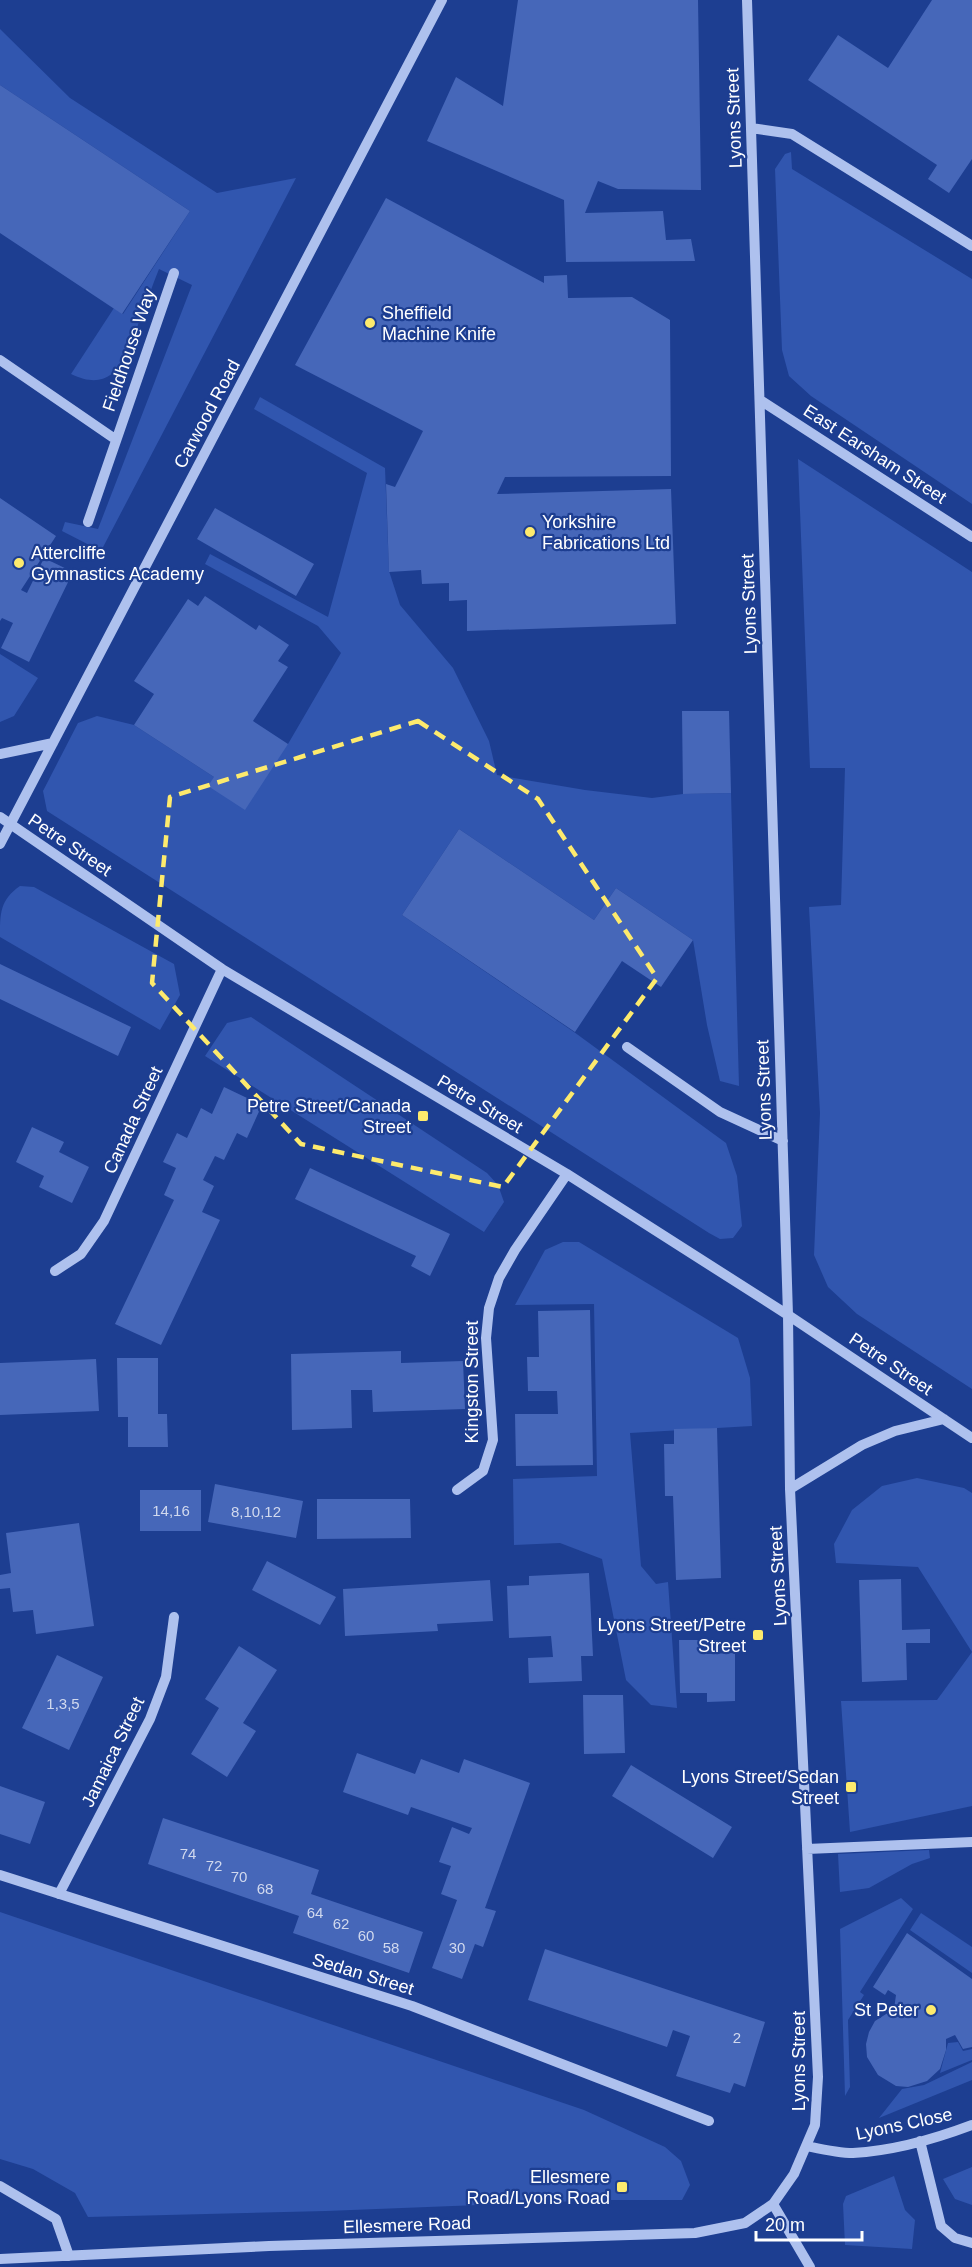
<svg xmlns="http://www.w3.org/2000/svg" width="972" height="2267" font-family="Arial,sans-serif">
	<rect width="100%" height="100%" fill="#1d3e91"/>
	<path fill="#3156af" d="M0 29 70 98 217 193 296 178 101 551 62 531 65 522 98 529 192 285 159 269C152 286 146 304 139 322 127 355 116 396 71 374L114 308 123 314 190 211 0 85Z
		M791 152 792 169 972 279V504L811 396 789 376 782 350 775 169 785 154Z
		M260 397 385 468 389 571 400 605 453 668 489 741 497 775 585 790 652 798 683 794 731 793 739 1086 720 1081 707 1025 693 940 616 888 594 920 459 829 402 915 574 1032 726 1143 737 1176 742 1226 733 1238 720 1239 709 1233 47 811 43 791 78 723 97 716 134 725 214 777 288 744 341 653 318 626 205 564 210 554 328 617 367 473 254 409Z
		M798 459 972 572V1389L857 1314 828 1287 814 1255 820 1113 809 907 841 905 845 768H810Z
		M0 654 38 678 14 716 0 722Z
		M20 886 34 887 174 964 180 995 160 1030 0 937C0 913 0 900 20 886Z
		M251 1017 487 1173 498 1185 504 1202 484 1232 205 1056 227 1023Z
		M563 1242H579L738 1338 750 1378 752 1426 630 1433 641 1566 656 1584 668 1582 677 1708 651 1705 626 1680 602 1559 560 1543 514 1545 513 1479 597 1476 594 1304 515 1305 545 1250Z
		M917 1478 964 1488 972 1493V1806L850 1832 841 1701 937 1700 972 1652 918 1567 836 1563 834 1544 852 1510 882 1486Z
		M929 1850 930 1858 912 1864 869 1888 840 1892 838 1854Z
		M901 1898 913 1909 860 1992 864 1995 848 2020 850 2087 845 2096 840 1929Z
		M0 1912 584 2110 665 2147 681 2161 690 2185 682 2200H604L326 2211 88 2217 75 2193 33 2169 0 2159Z
		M921 1913 972 1947V1973L910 1930Z
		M958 2042 963 2051 972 2049V2060L940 2073 948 2043Z
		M972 2062V2080L879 2118 902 2089 924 2085Z
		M972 2167V2205L955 2199 943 2179Z
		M894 2176 905 2210 915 2220 912 2249 845 2245 843 2204 846 2196Z"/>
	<path fill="#4667b9" d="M518 0H698L701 190 618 189 598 181 585 213 663 211 666 240 691 239 695 261 566 262 564 200 427 141 456 77 503 106Z
		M932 0H972V159L949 193 928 179 937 165 808 80 838 35 888 68Z
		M0 85 190 211 122 314 0 233Z
		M386 198 544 283V276L567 275 568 298 632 297 670 320 671 476 505 477 497 494 671 489 676 624 467 631V600L449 601V583L422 584 421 570 389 572 386 484 395 487 423 431 295 365Z
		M0 498 56 536 21 590 27 593 44 558 73 572 29 662 1 648 13 623 2 618 0 621Z
		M215 508 314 564 296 596 197 539Z
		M205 596 256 630 259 625 289 645 278 661 288 667 253 721 288 744 245 810 208 786 214 777 134 725 154 694 134 681 188 599 198 606Z
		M682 711H729L731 793 683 794Z
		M459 829 594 920 616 888 693 940 661 987 622 961 575 1032 402 915Z
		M0 964 131 1027 118 1056 0 999Z
		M224 1087 262 1105 247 1138 237 1133 224 1160 215 1156 203 1180 214 1186 202 1212 220 1220 161 1345 115 1324 174 1200 164 1195 176 1168 163 1162 177 1133 187 1138 201 1108 212 1114Z
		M32 1127 64 1142 59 1152 89 1167 72 1203 39 1187 44 1176 16 1162Z
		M310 1168 450 1234 430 1276 411 1266 416 1256 295 1199Z
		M590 1310 593 1465 516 1466 515 1414H558L557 1391H528L527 1357H539L538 1311Z
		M401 1351V1363L463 1361 465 1409 373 1412 372 1390H351L352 1428 292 1430 291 1354Z
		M117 1358H158V1414H167L168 1447H128V1417H118Z
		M96 1359 99 1411 0 1415V1363Z
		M717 1428 721 1578 676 1580 673 1496H665L664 1444H674V1429Z
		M215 1484 303 1501 296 1538 208 1522Z
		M140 1490H201V1531H140Z
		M317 1499H410L411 1538 317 1539Z
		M79 1523 94 1626 36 1634 33 1610 13 1612 10 1588 0 1589V1575L11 1573 6 1533Z
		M267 1561 336 1597 320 1625 252 1590Z
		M589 1573 593 1656H581L582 1681 529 1683 528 1658 553 1657 551 1636 509 1638 507 1586 529 1585V1576Z
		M901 1579 902 1630 930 1629V1643H906L907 1680 862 1682 859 1580Z
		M490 1580 493 1621 437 1624 438 1631 345 1636 343 1589Z
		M679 1640H707V1654L735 1653V1701L707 1702V1693H680Z
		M239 1646 277 1670 243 1723 256 1731 227 1777 191 1754 219 1708 205 1699Z
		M57 1655 103 1677 69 1750 22 1728Z
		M583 1695H623L625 1753 584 1754Z
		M357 1753 415 1774 421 1759 459 1773 464 1759 530 1783 485 1908 496 1911 483 1947 475 1944 462 1979 432 1968 457 1900 441 1894 451 1866 439 1862 452 1827 469 1834 472 1828 411 1807 408 1815 343 1792Z
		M631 1765 732 1827 713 1858 612 1796Z
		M0 1786 45 1802 30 1844 0 1834Z
		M163 1818 319 1870 311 1894 423 1932 409 1973 293 1933 299 1916 148 1864Z
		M907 1933 972 1979V2047L963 2049 955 2035 946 2039V2050L940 2069 927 2081 908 2087 896 2086 878 2075 867 2057 866 2044 869 2032 875 2021 894 2009 896 1995 888 1990 885 1995 873 1987Z
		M545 1949 765 2022 745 2087 734 2083 730 2093 676 2076 690 2036 673 2030 667 2047 528 2000Z"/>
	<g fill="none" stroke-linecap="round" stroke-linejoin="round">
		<path stroke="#aec1ee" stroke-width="10" d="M751 128 792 134 972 246
			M0 360 115 439
			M760 400 972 537
			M88 522 174 273
			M0 754 53 743
			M0 817 222 969 567 1174 788 1315 972 1438
			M0 844 442 0
			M627 1047 720 1112 783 1141
			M55 1271 81 1254 104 1221 222 969
			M790 1489 862 1445 895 1431 944 1419
			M457 1490 483 1471 493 1440 486 1338 489 1308 499 1278 515 1250 567 1174
			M807 1849 972 1842
			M0 1875 412 2006 709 2121
			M59 1894 150 1719 166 1677 174 1617
			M920 2141 941 2226 955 2238 972 2243
			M807 2146C821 2149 838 2153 853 2153 893 2151 935 2139 972 2125
			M0 2186 56 2219 69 2256
			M773 2204 810 2267
			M0 2259 269 2246 695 2233 745 2223 773 2204 794 2174 815 2125 818 2077 790 1489 788 1315 747 0"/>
	</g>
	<path fill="none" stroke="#fdea6d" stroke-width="4.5" stroke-dasharray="12 8" stroke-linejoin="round" d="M418 721 538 799 657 978 503 1187 301 1144 152 983 170 797Z"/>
	<g fill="#fdea6d" stroke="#1d3e91" stroke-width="2">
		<circle cx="370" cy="323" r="6"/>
		<circle cx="530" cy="532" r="6"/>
		<circle cx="19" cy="563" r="6"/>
		<rect x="417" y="1110" width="12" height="12" rx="3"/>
		<rect x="752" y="1629" width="12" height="12" rx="3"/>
		<rect x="845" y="1781" width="12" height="12" rx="3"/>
		<circle cx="931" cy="2010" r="6"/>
		<rect x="616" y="2181" width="12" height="12" rx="3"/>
	</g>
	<g text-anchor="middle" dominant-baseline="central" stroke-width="4.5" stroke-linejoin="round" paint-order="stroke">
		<g font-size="15" fill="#d1d9ee">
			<text x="171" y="1510">14,16</text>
			<text x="256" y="1511">8,10,12</text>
			<text x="63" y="1703">1,3,5</text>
			<text x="188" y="1853">74</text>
			<text x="214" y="1865">72</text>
			<text x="239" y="1876">70</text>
			<text x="265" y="1888">68</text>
			<text x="315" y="1912">64</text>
			<text x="341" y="1923">62</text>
			<text x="366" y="1935">60</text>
			<text x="391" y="1947">58</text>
			<text x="457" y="1947">30</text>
			<text x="737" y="2037">2</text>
		</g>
		<g font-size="18" fill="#fff" stroke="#1d3e91">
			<text transform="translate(734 118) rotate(-92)">Lyons Street</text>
			<text transform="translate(129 350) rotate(-71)">Fieldhouse Way</text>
			<text transform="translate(207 414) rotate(-62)">Carwood Road</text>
			<text transform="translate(875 454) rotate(33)">East Earsham Street</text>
			<text transform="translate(749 604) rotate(-92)">Lyons Street</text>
			<text transform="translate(70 845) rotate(34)">Petre Street</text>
			<text transform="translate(764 1090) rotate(-92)">Lyons Street</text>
			<text transform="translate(480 1104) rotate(31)">Petre Street</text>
			<text transform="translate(133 1120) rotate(-65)">Canada Street</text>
			<text transform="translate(891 1364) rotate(34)">Petre Street</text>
			<text transform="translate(472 1382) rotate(-90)">Kingston Street</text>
			<text transform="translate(778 1576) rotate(-93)">Lyons Street</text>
			<text transform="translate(113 1752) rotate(-64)">Jamaica Street</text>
			<text transform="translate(363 1974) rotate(17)">Sedan Street</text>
			<text transform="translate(799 2061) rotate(-90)">Lyons Street</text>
			<text transform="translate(904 2124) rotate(-12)">Lyons Close</text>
			<text transform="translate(407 2225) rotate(-2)">Ellesmere Road</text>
		</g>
		<g font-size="18" fill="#fff" stroke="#1d3e91" text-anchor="end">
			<text x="382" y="313" text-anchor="start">Sheffield<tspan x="382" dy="21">Machine Knife</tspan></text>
			<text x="542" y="522" text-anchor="start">Yorkshire<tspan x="542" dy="21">Fabrications Ltd</tspan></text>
			<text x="31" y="553" text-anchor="start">Attercliffe<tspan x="31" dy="21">Gymnastics Academy</tspan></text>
			<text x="411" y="1106">Petre Street/Canada<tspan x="411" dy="21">Street</tspan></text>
			<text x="746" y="1625">Lyons Street/Petre<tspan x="746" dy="21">Street</tspan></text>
			<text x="839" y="1777">Lyons Street/Sedan<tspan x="839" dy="21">Street</tspan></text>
			<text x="919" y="2010">St Peter</text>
			<text x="610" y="2177">Ellesmere<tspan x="610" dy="21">Road/Lyons Road</tspan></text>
		</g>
	</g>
	<path d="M756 2231v9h106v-9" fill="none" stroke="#ffffff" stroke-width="3"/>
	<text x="765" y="2231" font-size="18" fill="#ffffff" stroke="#1d3e91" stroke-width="4.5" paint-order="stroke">20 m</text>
</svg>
